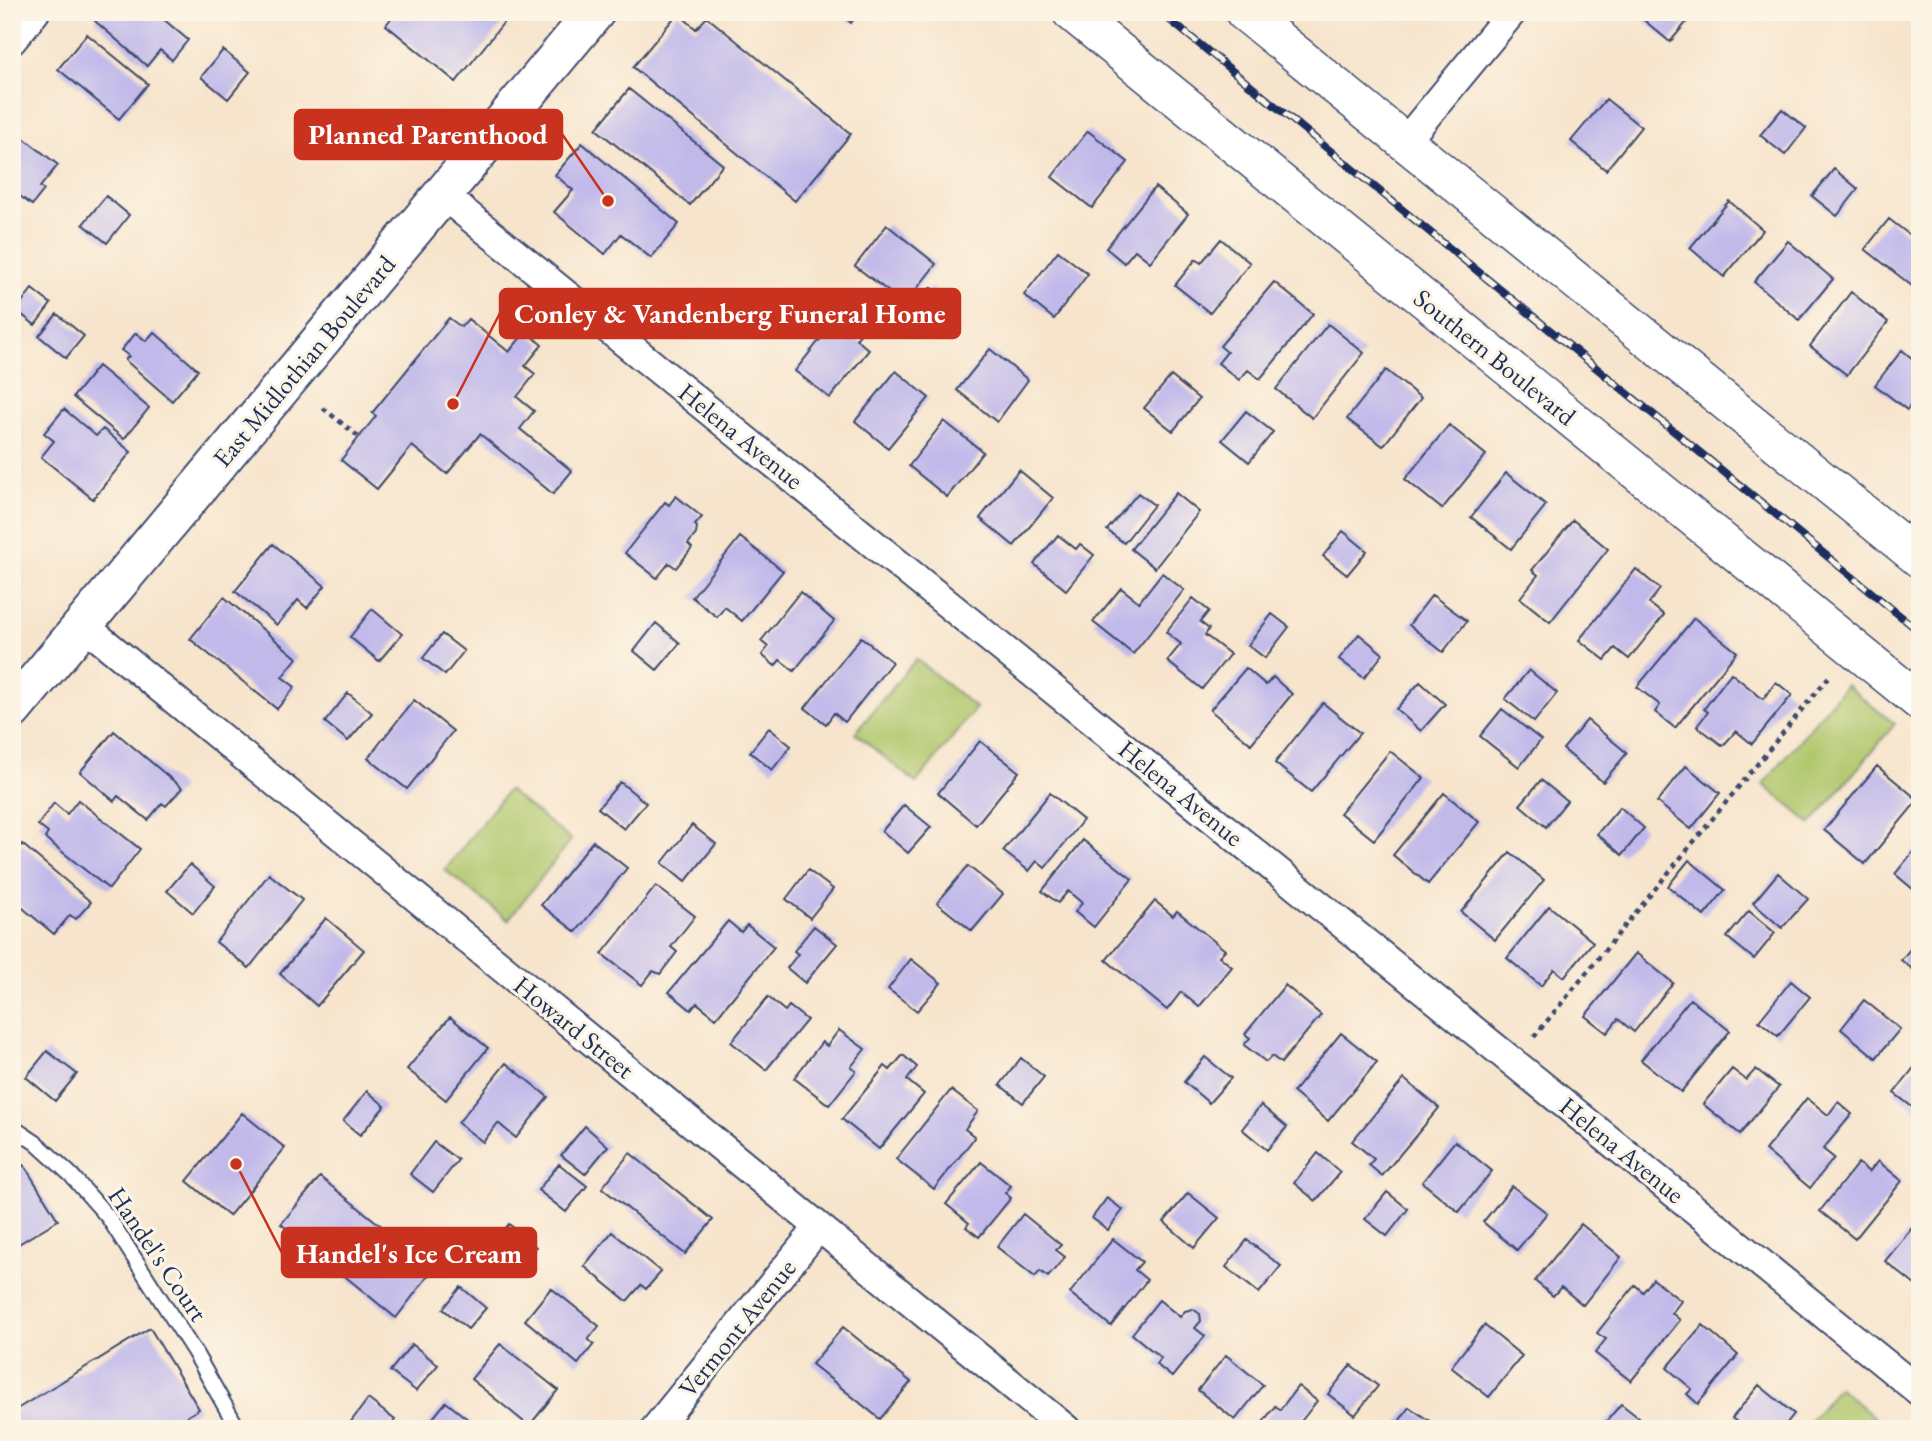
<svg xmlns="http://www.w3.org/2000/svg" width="1932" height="1441" font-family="'EB Garamond',serif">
	<rect width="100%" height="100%" fill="#fcf5e5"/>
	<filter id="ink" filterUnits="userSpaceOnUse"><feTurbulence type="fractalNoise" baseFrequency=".0143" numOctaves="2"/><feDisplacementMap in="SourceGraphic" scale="14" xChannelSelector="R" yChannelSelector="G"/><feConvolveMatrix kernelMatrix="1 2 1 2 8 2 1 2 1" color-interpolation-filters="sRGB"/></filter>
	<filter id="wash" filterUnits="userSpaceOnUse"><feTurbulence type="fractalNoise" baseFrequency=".00686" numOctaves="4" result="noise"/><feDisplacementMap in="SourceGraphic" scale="28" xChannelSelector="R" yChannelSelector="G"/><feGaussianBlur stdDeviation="1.57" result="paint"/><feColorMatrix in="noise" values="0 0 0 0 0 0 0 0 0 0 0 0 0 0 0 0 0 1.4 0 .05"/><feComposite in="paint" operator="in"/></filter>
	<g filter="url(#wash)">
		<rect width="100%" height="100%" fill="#f7e4cc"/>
		<path fill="#afc66b" stroke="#657a64" stroke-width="2" d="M916 659 976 708 916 783 855 733Z
			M1846 685 1895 724 1811 824 1763 784Z
			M508 790 571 840 508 920 445 870Z
			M1838 1387 1888 1429H1804Z"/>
		<g id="blocks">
			<path fill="#c1b9ea" d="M102 12H155L188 40 172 60 160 50 147 66 95 21Z
				M396 12H492L504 22 456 82 386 25Z
				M838 12H859L851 23Z
				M1642 12H1695L1670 42 1639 16Z
				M678 13 696 29 707 17 851 134 795 201 633 67Z
				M87 34 148 84 119 119 58 69Z
				M223 50 250 72 228 99 201 77Z
				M629 89 723 165 690 205 596 129Z
				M1606 99 1641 127 1606 170 1571 141Z
				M1782 109 1806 128 1785 155 1760 135Z
				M12 129 58 165 40 187 44 190 32 205 12 190Z
				M1088 131 1128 162 1092 208 1052 177Z
				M582 143 679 224 651 258 621 234 605 254 554 212 573 190 555 175Z
				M1834 169 1858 189 1837 216 1812 196Z
				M1155 187 1188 214 1150 262 1135 250 1124 263 1106 248Z
				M106 196 129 215 107 243 83 224Z
				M1729 201 1763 230 1724 277 1690 248Z
				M1889 219 1920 243V277L1912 286 1865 249Z
				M887 225 936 264 905 304 855 266Z
				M1221 239 1250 263 1210 313 1175 285 1196 259 1201 263Z
				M1788 241 1833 279 1799 320 1754 282Z
				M1058 251 1088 274 1054 319 1024 295Z
				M1274 282 1313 314 1260 379 1248 370 1239 380 1218 363 1227 352 1220 346Z
				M931 287 958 310 939 333 912 311Z
				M32 289 51 304 35 325 16 310Z
				M1851 292 1888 322 1847 375 1810 346Z
				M841 313 863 331 856 339 869 350 830 398 795 371Z
				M57 314 84 336 66 358 39 336Z
				M449 318 461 327 468 319 509 352 526 331 542 345 525 366 535 374 517 397 534 411 520 429 572 471 553 494 480 434 447 474 412 446 377 489 341 460 376 416 372 413Z
				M1328 324 1364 353 1312 418 1276 389Z
				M154 332 198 370 172 401 125 360 129 356 121 350 136 333 146 341Z
				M990 349 1028 380 997 422 957 390Z
				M1902 350 1920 365V394L1907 410 1875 385Z
				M98 366 149 408 124 439 73 397Z
				M1386 370 1421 398 1383 446 1347 419Z
				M896 371 929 398 888 448 855 421Z
				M1171 376 1199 399 1173 431 1144 408Z
				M64 409 96 436 103 429 131 452 93 499 41 457 54 441 44 433Z
				M1246 411 1273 432 1249 462 1222 440Z
				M944 421 983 452 947 497 909 466Z
				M1449 425 1486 455 1442 509 1405 479Z
				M1019 470 1053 498 1014 546 980 518Z
				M1506 473 1546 505 1511 549 1471 517Z
				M1138 493 1154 505 1124 543 1107 530Z
				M1176 493 1199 512 1155 568 1131 549Z
				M676 496 702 517 695 525 697 527 696 534 688 544 692 548 676 568 669 563 657 578 625 553 665 502 669 505Z
				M1573 520 1608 549 1550 622 1520 598 1538 575 1532 570Z
				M1343 531 1367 551 1347 575 1323 556Z
				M1058 535 1076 549 1080 544 1094 555 1066 590 1034 564Z
				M740 537 783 571 742 621 725 607 717 617 692 597Z
				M273 544 325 586 307 608 298 600 277 625 235 591Z
				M1636 569 1660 589 1649 603 1664 615 1629 659 1615 648 1605 660 1579 640Z
				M1162 573 1184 590 1133 654 1093 622 1121 588 1139 602Z
				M800 592 834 621 794 671 780 660 775 666 762 655 768 647 761 641Z
				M1432 595 1467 621 1443 652 1409 625Z
				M224 597 297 658 282 677 295 687 277 709 190 639Z
				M1193 598 1209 611 1200 622 1209 629 1205 635 1230 654 1202 689 1167 661 1181 644 1166 632Z
				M372 609 402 634 379 661 350 637Z
				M1272 614 1289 627 1265 658 1248 645Z
				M1694 618 1737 652 1675 728 1655 712 1660 705 1637 687Z
				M656 623 680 643 657 670 634 651Z
				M442 634 464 651 445 675 423 658Z
				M1359 634 1383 654 1364 678 1339 659Z
				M861 637 892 662 845 722 834 713 826 724 805 708Z
				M1246 668 1266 685 1273 677 1292 694 1251 744 1210 710Z
				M1529 670 1557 693 1534 722 1505 699Z
				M1731 673 1763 699 1776 682 1792 695 1752 744 1736 731 1723 746 1697 726 1708 712 1704 709Z
				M1420 682 1445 704 1421 731 1396 709Z
				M348 693 372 713 348 741 325 722Z
				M414 700 453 731 407 789 368 758Z
				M1323 703 1360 733 1311 792 1275 763Z
				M1502 709 1541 740 1519 767 1480 736Z
				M1587 720 1627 753 1603 782 1563 749Z
				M769 728 791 746 772 770 750 752Z
				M114 731 182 788 166 806 162 803 148 820 118 796 114 801 80 772Z
				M980 741 1019 772 976 825 938 793Z
				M1390 751 1424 778 1374 840 1340 813Z
				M1686 766 1720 793 1691 829 1657 802Z
				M1877 766 1918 800 1865 864 1824 830Z
				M1541 780 1567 801 1546 827 1520 805Z
				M620 782 646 803 624 829 598 808Z
				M1050 793 1083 820 1045 868 1037 861 1029 871 1003 851Z
				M1444 793 1479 822 1428 884 1393 855Z
				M78 800 140 849 109 889 45 838 48 833 38 825 54 803 67 814Z
				M904 805 931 827 908 853 882 831Z
				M1620 807 1644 828 1622 855 1597 834Z
				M692 825 716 844 685 882 662 863Z
				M1083 840 1132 879 1094 927 1075 912 1082 903 1068 891 1058 903 1042 891Z
				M593 841 627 868 576 932 541 905Z
				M1920 843V895L1895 874Z
				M22 844 91 902 76 919 70 915 54 934 12 899V856Z
				M1510 852 1544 880 1495 940 1461 912Z
				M1689 860 1725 890 1704 916 1668 886Z
				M190 864 215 886 193 913 167 891Z
				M968 866 1003 894 972 931 937 903Z
				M808 870 833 889 810 918 786 899Z
				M1778 873 1808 899 1782 928 1753 903Z
				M269 874 302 900 249 968 216 942Z
				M656 886 695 916 671 947 677 952 660 974 653 971 642 985 602 954Z
				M1155 901 1173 916 1177 911 1225 950 1219 956 1232 967 1199 1007 1181 992 1167 1010 1106 960Z
				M1549 906 1593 942 1564 977 1554 969 1541 986 1507 958Z
				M1749 911 1775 933 1754 959 1727 937Z
				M326 918 364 950 317 1006 280 974Z
				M728 921 741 932 747 925 774 947 716 1018 697 1003 691 1010 669 992Z
				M814 926 837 944 805 983 787 968 798 954 794 951Z
				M1920 937V975L1901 960Z
				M1636 953 1673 983 1634 1032 1618 1019 1607 1033 1585 1016Z
				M911 959 941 983 917 1011 888 989Z
				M1791 981 1810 997 1778 1036 1759 1021Z
				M1285 985 1321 1015 1281 1063 1272 1056 1266 1062 1244 1045 1250 1038 1245 1034Z
				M768 997 785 1011 789 1006 807 1020 766 1070 731 1042Z
				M1690 999 1730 1031 1681 1092 1641 1060Z
				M1864 1000 1900 1029 1876 1058 1841 1029Z
				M450 1017 488 1048 446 1100 407 1069Z
				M839 1030 865 1049 851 1067 856 1071 829 1105 794 1078 822 1042 827 1046Z
				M1341 1033 1377 1062 1328 1121 1293 1092Z
				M47 1051 77 1074 55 1101 26 1077Z
				M903 1055 917 1067 907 1080 924 1094 879 1149 842 1119 885 1066 890 1070Z
				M1205 1057 1231 1078 1209 1103 1184 1082Z
				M1021 1058 1044 1077 1023 1103 1000 1085Z
				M1920 1060V1113L1894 1093Z
				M506 1063 548 1097 516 1138 498 1123 483 1142 458 1123Z
				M1732 1069 1746 1080 1756 1069 1779 1087 1740 1134 1703 1104Z
				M1404 1079 1439 1108 1382 1176 1369 1165 1374 1159 1352 1141Z
				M951 1090 978 1111 965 1129 975 1137 934 1189 896 1159Z
				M367 1091 385 1106 360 1135 343 1121Z
				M1807 1098 1828 1115 1838 1102 1852 1114 1823 1149 1834 1158 1810 1188 1765 1150Z
				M1261 1105 1287 1127 1267 1150 1242 1129Z
				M242 1113 285 1148 229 1216 187 1181Z
				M585 1126 608 1146 585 1174 561 1155Z
				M1455 1141 1492 1171 1459 1212 1422 1182Z
				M434 1142 458 1160 433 1192 410 1174Z
				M630 1153 713 1220 685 1254 602 1188Z
				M1318 1153 1340 1172 1316 1201 1294 1183Z
				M1878 1161 1902 1181 1855 1239 1820 1211 1858 1163 1869 1172Z
				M981 1162 1011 1186 1005 1193 1011 1198 979 1237 966 1227 969 1223 946 1204Z
				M559 1164 587 1186 566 1212 538 1190Z
				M24 1165 58 1220 12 1248V1173Z
				M320 1177 434 1268 396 1318 281 1224Z
				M1512 1186 1547 1213 1517 1250 1483 1222Z
				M1387 1192 1408 1209 1387 1236 1365 1219Z
				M1188 1193 1219 1218 1194 1248 1164 1222Z
				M1107 1198 1123 1210 1108 1230 1092 1218Z
				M1023 1214 1061 1245 1056 1250 1065 1257 1048 1277 1040 1271 1035 1277 997 1247Z
				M1920 1218V1289L1885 1261Z
				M509 1224 536 1247 510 1277 484 1255Z
				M1581 1224 1621 1257 1583 1305 1561 1287 1553 1296 1535 1281Z
				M612 1232 661 1272 646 1289 641 1285 627 1301 584 1266Z
				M1113 1239 1142 1262 1135 1270 1147 1280 1111 1326 1070 1293Z
				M1247 1240 1281 1266 1259 1293 1226 1267Z
				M1653 1279 1681 1301 1672 1313 1680 1320 1631 1381 1595 1353 1606 1339 1597 1333 1635 1285 1643 1292Z
				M461 1287 486 1308 468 1329 443 1309Z
				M551 1288 599 1326 588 1340 594 1344 578 1364 525 1320Z
				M1159 1300 1180 1317 1185 1311 1193 1309 1200 1314 1201 1321 1195 1328 1205 1336 1172 1377 1156 1364 1161 1358 1132 1334Z
				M1484 1325 1522 1356 1489 1397 1451 1367Z
				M1703 1325 1738 1355 1698 1404 1687 1394 1692 1389 1667 1368Z
				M843 1327 911 1382 880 1419 812 1364Z
				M150 1328 199 1409 166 1429H12V1412Z
				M412 1344 438 1365 416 1391 390 1371Z
				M500 1344 558 1390 529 1426 471 1379Z
				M1226 1355 1263 1385 1235 1420 1198 1390Z
				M1351 1365 1378 1386 1355 1415 1328 1394Z
				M1759 1385 1794 1414 1782 1429H1745L1732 1418Z
				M1298 1386 1317 1401 1299 1424 1305 1429H1258L1275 1406 1280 1410Z
				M368 1399 395 1420 388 1429H349L347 1427Z
				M446 1402 480 1429H424Z
				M1621 1404 1644 1422 1638 1429H1600Z
				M1409 1407 1437 1426 1435 1429H1394Z"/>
		</g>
	</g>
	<g filter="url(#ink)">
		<use href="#blocks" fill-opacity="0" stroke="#3c4a6e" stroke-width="2"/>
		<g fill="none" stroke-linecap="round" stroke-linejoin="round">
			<g stroke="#3c4a6e" stroke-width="18">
				<path id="service" d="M12 1127 36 1143 70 1174 108 1217 195 1353 238 1429"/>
			</g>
			<g stroke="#3c4a6e" stroke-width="32">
				<path id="minor" d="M12 40 35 12
					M1404 143 1512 12
					M443 195 1920 1392
					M82 624 1066 1429
					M655 1429 819 1227"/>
			</g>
			<g stroke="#3c4a6e" stroke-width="40">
				<path id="tertiary" d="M1071 12 1920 702
					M1244 12 1920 559"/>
			</g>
			<g stroke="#3c4a6e" stroke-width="42">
				<path id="secondary" d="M12 710 595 12"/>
			</g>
			<path stroke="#3c4a6e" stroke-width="4.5" stroke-dasharray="5 5" stroke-linecap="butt" d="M323 408 359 437
				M1534 1037 1831 674"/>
			<use href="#service" stroke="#fff" stroke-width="14"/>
			<use href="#minor" stroke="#fff" stroke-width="28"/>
			<use href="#tertiary" stroke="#fff" stroke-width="37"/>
			<use href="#secondary" stroke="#fff" stroke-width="38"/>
			<g stroke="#1b2f5e" stroke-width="8">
				<path id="rail" d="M1160 12 1920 632"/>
			</g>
			<use href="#rail" stroke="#fcf5e5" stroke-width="5" stroke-dasharray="16" stroke-linecap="butt"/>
		</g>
	</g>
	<g text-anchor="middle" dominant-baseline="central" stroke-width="6" stroke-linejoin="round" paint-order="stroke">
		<g font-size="26" fill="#1b2f5e" stroke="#fcf5e5">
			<text transform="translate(1495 357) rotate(39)">Southern Boulevard</text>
			<text transform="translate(304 361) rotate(-50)">East Midlothian Boulevard</text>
			<text transform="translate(741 436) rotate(39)">Helena Avenue</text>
			<text transform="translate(1181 793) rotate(39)">Helena Avenue</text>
			<text transform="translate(574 1027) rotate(39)">Howard Street</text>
			<text transform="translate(1622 1150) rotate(39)">Helena Avenue</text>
			<text transform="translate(158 1254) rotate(56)">Handel's Court</text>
			<text transform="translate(737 1328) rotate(-51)">Vermont Avenue</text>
		</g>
	</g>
	<path fill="none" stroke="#c8321e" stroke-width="2.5" d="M608 201L562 134M453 404L500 313M236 1164L282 1253"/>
	<g fill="#c8321e" stroke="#fcf5e5" stroke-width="2.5">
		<circle cx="608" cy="201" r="7"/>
		<circle cx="453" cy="404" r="7"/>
		<circle cx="236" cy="1164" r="7"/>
	</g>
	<g fill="#c8321e" stroke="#c8321e" stroke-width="2.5">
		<rect x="295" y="110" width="267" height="49" rx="7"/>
		<rect x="500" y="289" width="460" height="49" rx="7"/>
		<rect x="282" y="1228" width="254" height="49" rx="7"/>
	</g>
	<g font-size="28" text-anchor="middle" font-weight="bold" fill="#fff">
		<text x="428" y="144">Planned Parenthood</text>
		<text x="730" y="323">Conley &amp; Vandenberg Funeral Home</text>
		<text x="409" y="1263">Handel's Ice Cream</text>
	</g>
	<rect width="1932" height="1441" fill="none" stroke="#fcf5e5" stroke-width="42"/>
</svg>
